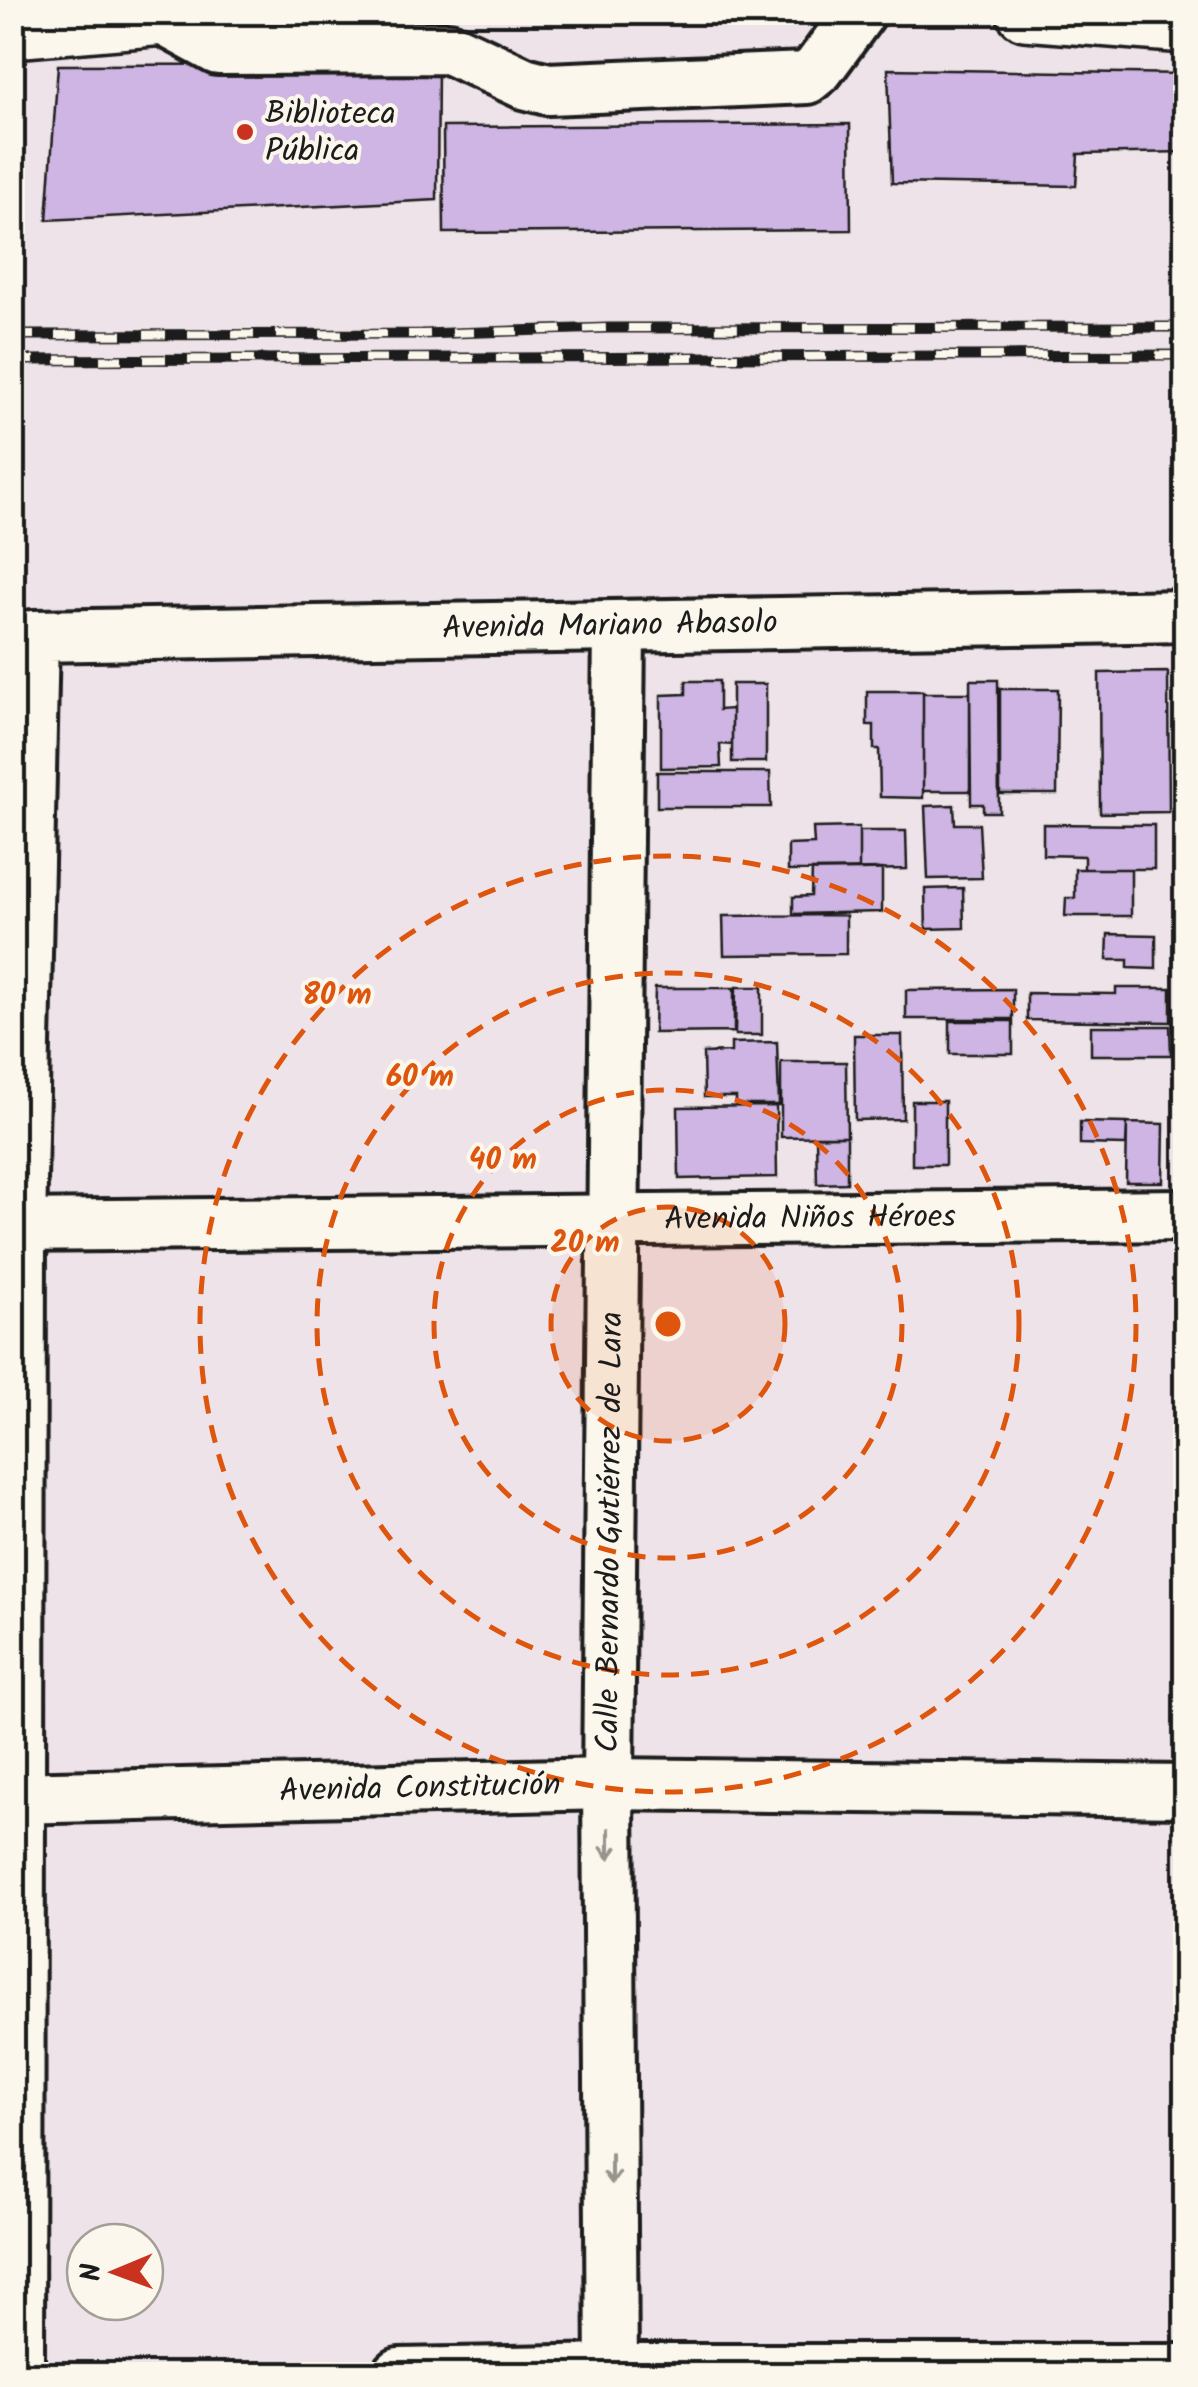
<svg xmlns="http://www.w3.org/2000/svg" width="1198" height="2387" font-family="Kalam,sans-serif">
	<rect width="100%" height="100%" fill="#eee3e9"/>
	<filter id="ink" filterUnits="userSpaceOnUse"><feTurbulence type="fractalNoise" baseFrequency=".01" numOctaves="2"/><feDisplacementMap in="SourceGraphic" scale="20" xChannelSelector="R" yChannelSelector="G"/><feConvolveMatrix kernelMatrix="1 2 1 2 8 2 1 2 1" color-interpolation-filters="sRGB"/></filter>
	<g filter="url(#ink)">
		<path fill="#ceb5e3" stroke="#1c1c1c" stroke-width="2.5" d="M438 64 437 200 47 220 58 65Z
			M888 69 1186 74V152L1078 154 1076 186 892 183Z
			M850 124 851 230 444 233 443 127Z
			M1168 672 1169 812 1100 813 1099 673Z
			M970 680H998L999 812H983V804H971Z
			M686 681H719V710L732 709V745L720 744 721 767 661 768V695L686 694Z
			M732 684H766V762H732Z
			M1000 689H1058L1057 794H1000Z
			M867 691H923V798L880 797 879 749H874V725H867Z
			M923 693H970V791H923Z
			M657 772H770L771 807H657Z
			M954 805 955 824H979L982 878 928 879 925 806Z
			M1043 824 1154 825V869H1084V856L1043 855Z
			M859 827V870L788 871V845L814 844 813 828Z
			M859 831H906L907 869 859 870Z
			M882 869V912L793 914V897L811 896 812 870Z
			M1075 869H1131V916H1065L1066 898H1075Z
			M963 888 964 928 926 929 925 889Z
			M846 915V954L724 955 723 916Z
			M1108 934 1156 935V969L1128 968V960H1107Z
			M736 987H762V1035H735Z
			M655 988H734V1032L654 1033Z
			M1116 988H1171V1022L1027 1020V993L1116 994Z
			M1013 989V1019H906V990Z
			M950 1021H1013V1054H950Z
			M1091 1026H1170L1171 1055H1091Z
			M854 1035H902L903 1119 855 1120Z
			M777 1042 779 1105H736V1097H704L703 1053 731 1052V1043Z
			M781 1062H846L847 1136 781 1137Z
			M912 1101H945V1165H912Z
			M776 1106 777 1177 679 1179 678 1107Z
			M1080 1122 1127 1123 1126 1145 1080 1144Z
			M1127 1123 1164 1124 1163 1182H1126Z
			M816 1136H847V1183L817 1184Z"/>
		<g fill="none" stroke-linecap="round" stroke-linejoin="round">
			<g stroke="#1c1c1c" stroke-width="58">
				<g id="minor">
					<path d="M161 18 218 49 449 48 524 83 548 89 807 78 818 69 860 12"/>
					<path id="s1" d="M12 1226 1186 1215"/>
					<path id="s2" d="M12 1798 608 1784 1186 1791"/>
					<path id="s3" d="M18 2374 20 1227 33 636 1186 616"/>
					<path d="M399 2374 612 2370H1186"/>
					<path id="s4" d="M612 2374 608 1784 619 626"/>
				</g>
			</g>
			<g stroke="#1c1c1c" stroke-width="62">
				<path id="major" d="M1025 12 1186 25
					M12 30 222 12"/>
			</g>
			<use href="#minor" stroke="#fbf7ec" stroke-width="50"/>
			<use href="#major" stroke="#fbf7ec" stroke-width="55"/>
			<g stroke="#1c1c1c" stroke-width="11">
				<path id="rail" d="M12 335 422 334 608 328 1186 327
					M12 360 1186 355"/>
			</g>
			<use href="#rail" stroke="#fbf7ec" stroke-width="8" stroke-dasharray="22" stroke-linecap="butt"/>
		</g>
		<defs><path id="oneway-shaft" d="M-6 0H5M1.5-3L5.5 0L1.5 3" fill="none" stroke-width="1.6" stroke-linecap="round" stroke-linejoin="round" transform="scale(2.5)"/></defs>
		<g stroke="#97948e">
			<use href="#oneway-shaft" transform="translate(609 1844) rotate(90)"/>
			<use href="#oneway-shaft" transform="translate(611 2169) rotate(90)"/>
		</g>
	</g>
	<circle cx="668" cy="1324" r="117" fill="#de560d" fill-opacity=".12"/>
	<g fill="none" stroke="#de560d" stroke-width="5" stroke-dasharray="18 12">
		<circle cx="668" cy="1324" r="117"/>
		<circle cx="668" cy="1324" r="234"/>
		<circle cx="668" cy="1324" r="351"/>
		<circle cx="668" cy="1324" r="468"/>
	</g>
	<circle fill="#c8321e" stroke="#fbf7ec" stroke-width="4" cx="245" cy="132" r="10"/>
	<g text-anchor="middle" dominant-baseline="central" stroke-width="8" stroke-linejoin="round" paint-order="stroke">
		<g font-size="32" fill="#1c1c1c" stroke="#fbf7ec" text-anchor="start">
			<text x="265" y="114">Biblioteca<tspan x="265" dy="37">Pública</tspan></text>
		</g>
		<g font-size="32" fill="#1c1c1c" stroke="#fbf7ec">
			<text stroke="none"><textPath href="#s3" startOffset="2315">Avenida Mariano Abasolo</textPath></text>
			<text stroke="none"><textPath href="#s1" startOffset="798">Avenida Niños Héroes</textPath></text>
			<text stroke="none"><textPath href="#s4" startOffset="842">Calle Bernardo Gutiérrez de Lara</textPath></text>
			<text stroke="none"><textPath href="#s2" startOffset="408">Avenida Constitución</textPath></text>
		</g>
	</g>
	<circle cx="668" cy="1324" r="15" fill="#de560d" stroke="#fbf7ec" stroke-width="5"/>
	<g font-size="30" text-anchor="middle" font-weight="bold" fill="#de560d" stroke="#fbf7ec" stroke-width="8" stroke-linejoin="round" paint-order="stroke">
		<text x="337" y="1004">80 m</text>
		<text x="420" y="1086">60 m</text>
		<text x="503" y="1169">40 m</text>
		<text x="585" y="1252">20 m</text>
	</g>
	<rect width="1198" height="2387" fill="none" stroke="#fbf7ec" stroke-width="50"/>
	<rect x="25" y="25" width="1148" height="2337" fill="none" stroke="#1c1c1c" stroke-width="4" filter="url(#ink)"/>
	<g transform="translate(115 2272) rotate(269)"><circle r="48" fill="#fbf7ec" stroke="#a29f99" stroke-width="2.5"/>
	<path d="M0-8L18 38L0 25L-18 38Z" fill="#c8321e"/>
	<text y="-15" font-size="28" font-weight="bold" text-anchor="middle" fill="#1c1c1c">N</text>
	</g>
</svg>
